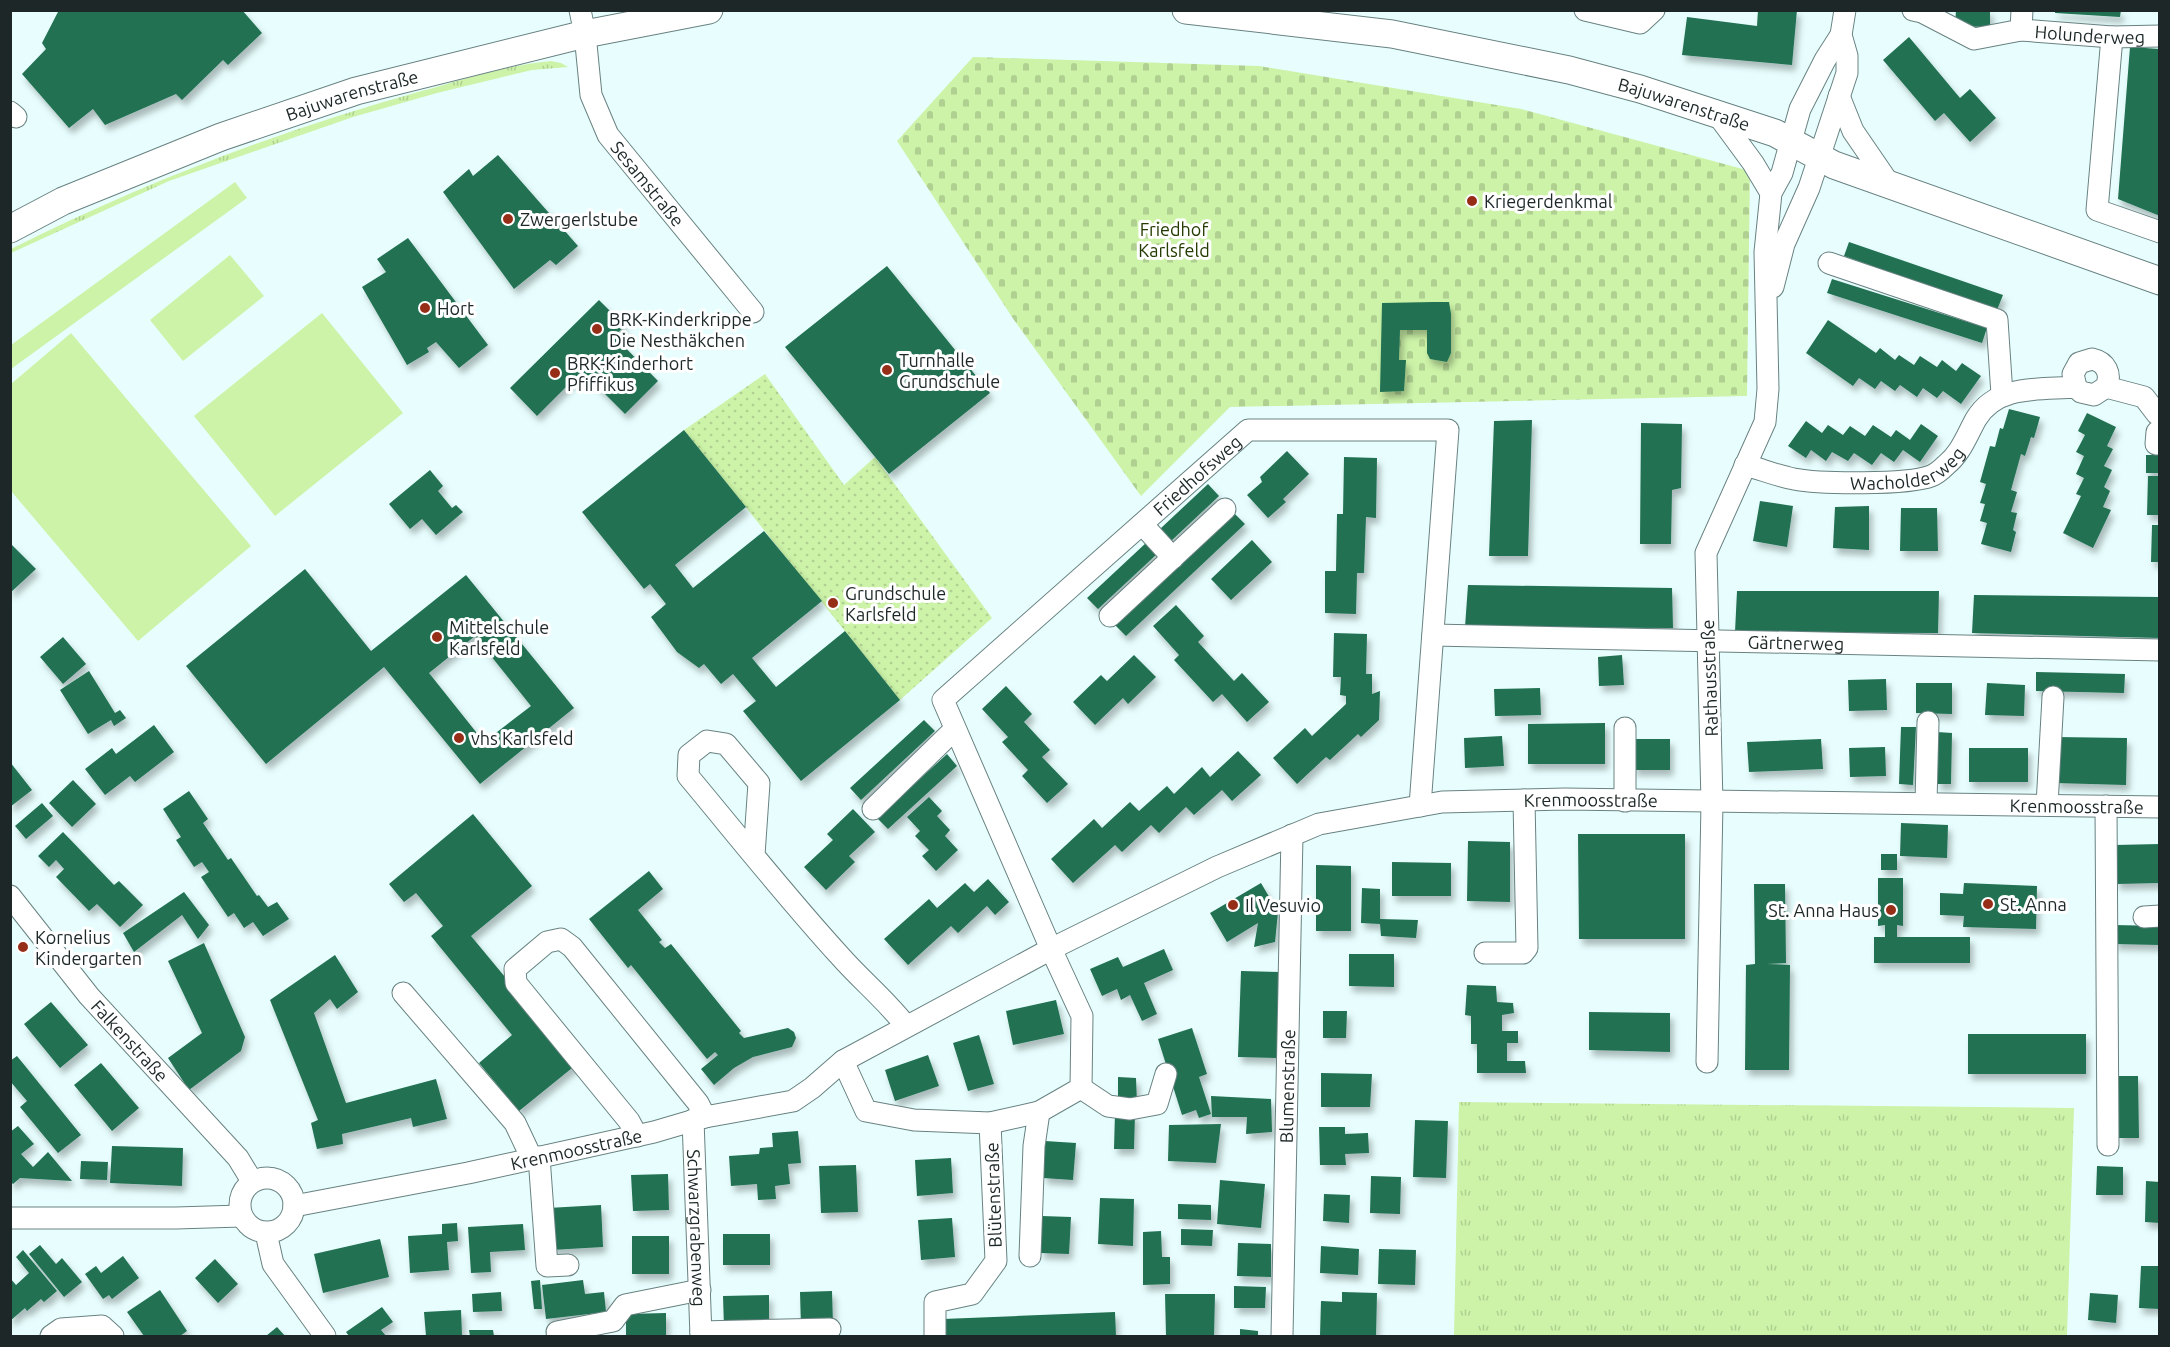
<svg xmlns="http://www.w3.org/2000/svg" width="2170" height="1347" font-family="Ubuntu,sans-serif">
	<defs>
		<pattern id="grass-tufts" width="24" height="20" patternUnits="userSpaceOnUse" patternTransform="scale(1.5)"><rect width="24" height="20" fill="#ccf3a8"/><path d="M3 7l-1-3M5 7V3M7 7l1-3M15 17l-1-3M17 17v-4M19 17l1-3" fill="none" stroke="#afd091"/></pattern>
		<pattern id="cemetery-stones" width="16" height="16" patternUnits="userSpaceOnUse" patternTransform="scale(1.5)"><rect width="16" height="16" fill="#ccf3a8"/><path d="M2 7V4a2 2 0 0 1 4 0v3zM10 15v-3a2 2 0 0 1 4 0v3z" fill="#afd091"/></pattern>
		<pattern id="park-dots" width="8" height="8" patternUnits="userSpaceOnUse" patternTransform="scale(1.5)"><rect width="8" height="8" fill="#ccf3a8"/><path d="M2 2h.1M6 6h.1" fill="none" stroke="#afd091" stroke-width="1.8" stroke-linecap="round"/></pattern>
		<filter id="shadow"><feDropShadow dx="3.5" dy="6" stdDeviation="3" flood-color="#0004"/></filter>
	</defs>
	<rect width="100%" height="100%" fill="#e8fefe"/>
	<path fill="url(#grass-tufts)" d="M551 61 561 63 568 67 532 70 437 93 353 117 169 181 11 253V249C141 184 278 131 418 92 462 80 507 65 551 61Z
		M1459 1102 2074 1108 2067 1336H1454Z"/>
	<path fill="url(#cemetery-stones)" d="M973 57 1259 66 1521 109 1750 171 1747 396 1230 407 1141 496 1014 320 897 141Z"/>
	<path fill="url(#park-dots)" d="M765 374 844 485 875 457 992 618 900 700 684 430Z"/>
	<path fill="#ccf3a8" d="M235 182 247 198 11 369V345Z
		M230 255 264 296 183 361 150 320Z
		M322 313 403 413 275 516 194 416Z
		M71 333 251 546 138 641 11 491V384Z"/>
	<path fill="#217152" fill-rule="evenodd" filter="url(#shadow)" d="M59 10H242L262 33 228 65 223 60 182 100 176 94 105 125 93 109 69 128 22 74 46 49 42 43Z
		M1758 10H1797L1792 65 1682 55 1687 17 1757 26Z
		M1956 10H1990V27L1955 26Z
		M2055 10H2121L2120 17 2055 13Z
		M1909 37 1960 98 1970 89 1996 118 1970 142 1944 113 1935 121 1883 60Z
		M2130 47 2160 49V216L2118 199Z
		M498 155 578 246 556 265 550 260 514 289 443 192 469 169 473 176Z
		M408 238 488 345 459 368 436 342 427 348 429 352 407 365 362 287 386 272 377 259Z
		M1849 242 2003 295 1997 310 1844 256Z
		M887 266 990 393 889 474 785 347Z
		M1832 279 1987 328 1982 343 1827 293Z
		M599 300 625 326 614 336 658 381 625 414 582 371 537 416 510 388Z
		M1433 302H1449L1451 314V353L1447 362 1430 359 1427 353V330H1400L1399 360H1406L1404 391 1380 392 1382 303Z
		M1828 320 1876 353 1880 348 1895 360 1899 355 1914 365 1920 356 1937 367 1942 360 1956 371 1962 363 1981 376 1961 404 1943 391 1937 398 1923 388 1917 397 1900 385 1895 391 1881 381 1875 389 1859 378 1853 386 1806 353Z
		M2009 409 2040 417 2034 438 2031 437 2025 456 2021 454 2011 490 2017 492 2011 512 2017 513 2013 530 2016 532 2011 552 1981 544 1987 523 1980 521 1985 504 1980 503 1986 484 1980 482 1990 446 1995 447 2000 428 2003 429Z
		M2087 413 2116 427 2107 446 2113 449 2104 466 2112 470 2104 487 2110 491 2103 507 2111 510 2093 548 2063 533 2081 496 2076 494 2084 478 2076 474 2084 456 2076 452 2085 435 2078 431Z
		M1532 420 1528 556H1489L1494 421Z
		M1806 421 1822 433 1828 425 1843 435 1850 426 1865 436 1873 425 1891 437 1896 430 1910 440 1921 424 1938 436 1920 462 1903 450 1894 462 1881 453 1872 465 1854 453 1848 461 1832 452 1826 461 1811 450 1806 458 1788 446Z
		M1641 423 1682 424 1681 488 1672 490 1671 544H1640Z
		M684 430 746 507 675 565 693 588 764 531 822 601 752 658 776 687 845 631 900 700 801 781 743 711 756 701 733 674 721 684 704 664 699 668 677 652 651 617 666 604 650 584 644 589 582 512Z
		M1287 451 1309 474 1283 499 1286 502 1268 518 1247 495 1262 482 1260 477Z
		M2146 455H2160V473H2146Z
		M1344 457 1377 458 1376 518 1366 517 1364 573H1357L1356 614 1325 613V571H1336L1337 514H1343Z
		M430 470 443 486 438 491 452 508 456 505 463 512 436 535 422 519 410 529 389 504Z
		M2148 476H2160V515H2147Z
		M1208 484 1219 496 1171 541 1160 529Z
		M1760 501 1793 506 1787 547 1753 541Z
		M1869 506V550L1833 548 1835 507Z
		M1901 508H1937L1938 551H1900Z
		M1234 513 1245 524 1126 636 1115 625Z
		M2152 525H2160V562H2151Z
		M1252 540 1272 562 1231 600 1211 579Z
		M1147 542 1158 553 1098 609 1087 598Z
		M10 543 36 569 10 593Z
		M305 569 371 651 466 575 574 708 480 784 384 667 266 764 186 666ZM475 636 531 706 484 742 429 673Z
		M1468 585 1672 588 1673 628 1465 627Z
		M1737 591H1939L1938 633 1735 632Z
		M1974 595 2160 597V638L1972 633Z
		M1176 605 1204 636 1198 642 1234 681 1242 673 1269 702 1247 722 1222 694 1213 702 1174 660 1179 655 1153 626Z
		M1334 633 1367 634 1366 674H1372V694L1380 691 1379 720 1361 737 1358 734 1330 760 1326 757 1297 784 1273 758 1305 728 1312 736 1346 704V696L1340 695 1341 677H1333Z
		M63 637 86 664 63 684 40 657Z
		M1134 655 1156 677 1128 704 1123 698 1095 725 1073 702 1101 675 1107 681Z
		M1622 655 1624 685 1599 686 1598 657Z
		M89 671 115 713 120 710 126 718 114 726 111 720 88 734 60 690Z
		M2036 672 2125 674 2124 693 2036 691Z
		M1886 679 1887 710 1849 711 1848 680Z
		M1916 683H1952V714L1916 713Z
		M1987 683 2025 685 2024 716 1985 715Z
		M1006 686 1032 714 1024 722 1050 750 1042 757 1068 784 1047 803 1022 776 1028 770 1002 742 1008 737 982 709Z
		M1540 688 1541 715 1495 716 1494 689Z
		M924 720 935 731 861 800 850 788Z
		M1605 723V764H1528V724Z
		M154 725 174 752 135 782 130 776 105 795 85 769 112 748 116 754Z
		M1901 727H1916L1913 785 1899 784Z
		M1937 732 1952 733 1951 784H1937Z
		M1502 736 1504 766 1465 768 1464 738Z
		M2056 737 2127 738 2126 785 2055 783Z
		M1633 739H1670V770H1633Z
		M1821 739 1823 769 1749 772 1747 742Z
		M1885 747 1886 776 1850 777 1849 748Z
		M1969 748H2028V782H1969Z
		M1238 751 1261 775 1232 801 1222 790 1194 815 1186 807 1159 833 1151 825 1122 852 1115 845 1073 883 1051 859 1094 819 1102 828 1130 802 1139 811 1167 786 1174 794 1202 767 1210 777Z
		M947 754 957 766 888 829 877 818Z
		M10 762 32 790 10 807Z
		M73 780 96 804 72 827 49 803Z
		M189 791 208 819 203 823 228 860 231 858 257 896 259 895 268 907 277 902 289 919 263 936 253 922 244 928 234 913 228 917 201 877 209 872 202 862 194 867 176 840 181 837 163 809Z
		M929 797 942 811 937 816 950 830 945 836 958 850 936 871 922 856 929 850 915 836 920 831 907 817Z
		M42 803 53 816 26 839 15 826Z
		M853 809 875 832 849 856 855 862 826 890 804 867 833 840 827 834Z
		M473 814 532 886 471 936 577 1064 519 1111 479 1063 512 1035 431 936 443 926 416 893 404 902 389 884Z
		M1901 823 1948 825 1947 858 1900 856Z
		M63 832 114 885 119 881 143 905 120 927 97 904 89 911 56 877 64 869 56 860 49 867 38 856Z
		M1578 834H1685V939H1579Z
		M1468 841 1510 842V902L1467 901Z
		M2160 844V883L2116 884 2115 845Z
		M1881 854H1897V870H1881Z
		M1392 862 1451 863V896H1392Z
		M1316 865 1351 866V931H1316Z
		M649 871 663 889 638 910 662 940 659 942 665 948 671 944 741 1031 739 1033 744 1038 788 1028 794 1032 796 1038 792 1047 753 1057 734 1068 714 1085 701 1069 718 1055 715 1052 707 1059 631 965 628 968 589 919Z
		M1878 878H1903V926L1897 925V937H1970V963H1874V937H1885V925L1878 926Z
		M988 879 1009 902 995 915 987 906 958 933 951 926 908 965 884 939 929 899 937 908 965 883 974 892Z
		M1261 883 1278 912 1275 942 1254 947 1258 923 1227 942 1210 913Z
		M1964 883 2037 886 2036 929 1963 927 1964 916 1940 915V893L1963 894Z
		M1754 884H1785L1786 963 1767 964 1790 965 1789 1070H1745L1746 965 1755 964Z
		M1362 888 1380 889V919L1418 920 1416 938 1381 936 1380 924 1361 923Z
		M184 892 209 925 198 939 182 915 134 952 123 933Z
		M2114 925 2160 926V945L2114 944Z
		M204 943 245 1037 241 1051 189 1090 168 1058 202 1033 168 961Z
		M1164 949 1173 970 1144 983 1157 1014 1142 1021 1130 995 1121 1000 1117 989 1102 996 1090 969 1118 957 1123 967Z
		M1349 954H1394V987L1349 986Z
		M335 955 358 992 337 1009 330 999 314 1013 346 1103 436 1079 447 1119 413 1127 411 1118 342 1134 343 1144 317 1149 311 1123 318 1120 270 1000Z
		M1241 971 1280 972 1277 1058 1238 1057Z
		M1467 985 1496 986 1497 1002 1513 1003 1514 1013 1502 1015V1031H1518V1043H1507V1061H1525L1526 1073H1477V1044H1471V1016L1465 1015Z
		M1056 1000 1064 1034 1013 1045 1006 1011Z
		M51 1002 88 1045 60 1068 24 1024Z
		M1323 1011H1347L1346 1038H1323Z
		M1589 1012 1670 1013V1052L1589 1050Z
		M1192 1028 1207 1074 1199 1077 1211 1114 1199 1118 1196 1110 1182 1115 1158 1039Z
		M1968 1034H2086V1074H1968Z
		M979 1035 994 1084 968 1091 953 1043Z
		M928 1055 939 1086 895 1101 885 1070Z
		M17 1056 81 1135 58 1153 20 1107 27 1101 10 1081V1061Z
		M101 1063 139 1108 112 1131 74 1085Z
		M1321 1073 1372 1074 1370 1107H1321Z
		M2117 1076H2138L2139 1138H2118Z
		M1118 1077 1136 1078 1137 1104 1118 1103Z
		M1211 1096 1271 1099 1272 1132 1246 1134 1247 1117H1212Z
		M1115 1113 1135 1114 1134 1149H1114Z
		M1415 1120 1448 1121 1446 1178 1413 1177Z
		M1221 1124 1216 1163 1168 1161 1169 1125Z
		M18 1126 34 1144 21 1154 33 1167 48 1152 72 1181 20 1178 13 1184 10 1181V1132Z
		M1319 1127H1345V1134L1368 1133 1369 1153 1345 1154 1346 1165H1320Z
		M798 1131 801 1163 788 1164 790 1184 775 1186 776 1199 758 1200 757 1184 731 1186 729 1156 759 1154 760 1148 773 1147 772 1133Z
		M1045 1141 1076 1143 1073 1180 1043 1178Z
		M112 1146 183 1148 182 1186 110 1183Z
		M951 1158 953 1193 917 1196 915 1160Z
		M81 1161 108 1162 107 1180 80 1179Z
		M856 1165 858 1212 821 1213 819 1166Z
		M2097 1166 2123 1167V1195H2096Z
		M668 1174 669 1210 633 1211 631 1175Z
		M1371 1176 1401 1177 1400 1214 1370 1213Z
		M1220 1180 1265 1184 1261 1228 1217 1224Z
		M2146 1181 2160 1182V1223L2145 1222Z
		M1324 1194 1350 1195 1349 1223 1323 1221Z
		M1100 1198 1134 1199 1133 1246 1098 1244Z
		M1178 1204 1211 1205V1220L1178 1219Z
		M601 1205 603 1247 551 1250 548 1208Z
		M1042 1216 1071 1217 1069 1254 1040 1253Z
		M952 1218 955 1257 921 1260 918 1220Z
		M457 1223 458 1241 447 1242 449 1270 410 1273 408 1236 442 1234V1224Z
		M523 1224 525 1250 490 1252 491 1272 471 1273 468 1227Z
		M1181 1229 1213 1230 1212 1246 1181 1245Z
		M1161 1231 1162 1257H1170V1284L1143 1285V1232Z
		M723 1234H770V1265H723Z
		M632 1236H669V1274H632Z
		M380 1239 389 1277 323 1293 314 1254Z
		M1238 1243 1271 1244V1277L1237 1276Z
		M40 1245 56 1264 62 1258 82 1282 64 1297 29 1254Z
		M1321 1246 1359 1249 1358 1275 1320 1273Z
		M1379 1249 1416 1250 1415 1285 1378 1284Z
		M23 1250 57 1291 44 1302 41 1299 27 1311 25 1308 10 1321V1278L16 1285 29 1273 16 1257Z
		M123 1256 139 1278 112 1299 109 1295 103 1299 85 1274 96 1266 101 1273Z
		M215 1259 238 1284 218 1303 195 1278Z
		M2141 1266H2160V1309L2139 1308Z
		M540 1280 542 1309H534L531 1281Z
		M583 1280 585 1294 604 1292 606 1312 546 1319 542 1285Z
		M1234 1286 1266 1287 1265 1308H1234Z
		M160 1290 187 1331 180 1336H144L127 1312Z
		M832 1291 833 1325 801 1327 800 1292Z
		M501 1292 502 1311 473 1312 472 1294Z
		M1342 1292 1377 1293 1376 1336H1320L1321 1301 1342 1302Z
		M2090 1293 2118 1295 2116 1323 2088 1320Z
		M1165 1294H1215L1214 1336 1166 1335Z
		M769 1295V1327H724L723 1296Z
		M382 1307 393 1322 381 1330 386 1336H349L346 1332Z
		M461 1310 462 1336H426L424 1312Z
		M1115 1312 1116 1336H944L943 1319Z
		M666 1313V1336H626V1314Z
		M277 1327 285 1336H266Z
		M1240 1329 1258 1331V1336H1240Z
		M469 1330H493L494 1336H470Z"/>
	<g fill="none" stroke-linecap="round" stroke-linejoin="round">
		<g stroke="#688281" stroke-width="23">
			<g id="minor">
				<path id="s1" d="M580 10 585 34 591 95 608 135 753 312"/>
				<path d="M1585 10 1640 23 1654 10"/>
				<path d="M1913 10 1922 12 1974 39 2021 30 2022 10"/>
				<path id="s2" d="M2021 30 2112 37 2160 36"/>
				<path d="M2112 37 2097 210 2160 232"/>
				<path d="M1839 96 1853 131 1890 185"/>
				<path d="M10 112 16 117"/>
				<path d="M1717 114 1753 163 1771 193"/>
				<path d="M1829 263 1997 320 2002 395"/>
				<path d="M1773 287 1784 244 1809 188 1847 73V56L1841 35 1845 10"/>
				<path d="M2106 387 2144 397 2157 414"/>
				<path d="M2157 432 2156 444H2160"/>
				<path id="s3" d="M1745 465C1761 469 1777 476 1794 479 1819 484 1908 485 1931 476 1936 474 1942 469 1946 465 1961 453 1967 435 1976 419 1997 384 2040 390 2076 387L2081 392 2094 395 2106 387C2112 374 2106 362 2092 359L2079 363 2073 374 2076 387"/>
				<path d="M1142 524 1173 558"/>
				<path d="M1110 616 1225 509"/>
				<path id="s4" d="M1433 635 2160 650"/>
				<path d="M1625 728V801"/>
				<path d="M1926 803 1928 722"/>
				<path d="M2047 805 2053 697"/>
				<path d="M2106 806 2108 1145"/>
				<path d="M873 809 955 729"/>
				<path d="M754 855 759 783 726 744 707 741 689 755 688 776C738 836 787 898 840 956 861 980 886 1000 906 1026"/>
				<path id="s5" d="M10 896 89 996 238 1158 252 1181"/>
				<path d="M2144 917 2160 916"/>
				<path d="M1485 953H1523L1527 948 1524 800"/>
				<path d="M403 993 515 1123 532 1159"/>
				<path id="s6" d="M843 1061 866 1111 914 1120 990 1123 1039 1112 1081 1088 1082 1016 1051 949 943 700 1248 430H1448L1420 806"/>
				<path d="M1707 1062 1712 803 1706 553 1765 422 1768 389 1765 252 1771 193 1782 173 1800 109 1825 60 1841 35"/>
				<path d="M1081 1088 1108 1106 1130 1109 1157 1104 1166 1074"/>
				<path id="s7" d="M693 1120 701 1336"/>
				<path d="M637 1136 629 1121 516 983 515 969 547 942 561 939 572 947 698 1103 705 1117"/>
				<path d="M539 1157 547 1266 568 1265"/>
				<circle cx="267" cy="1205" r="27"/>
				<path id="s8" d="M294 1206 468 1173 654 1132 705 1117 793 1101 812 1088 843 1061 1051 949 1217 867 1319 824 1442 802 1565 799 2160 807"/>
				<path d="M10 1218H176L241 1216"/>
				<path d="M266 1233 273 1264 325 1336"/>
				<path d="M1030 1256 1034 1146 1039 1112"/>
				<path d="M557 1332 613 1321 625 1305 700 1290"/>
				<path d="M701 1332 830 1329"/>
				<path d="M51 1336 61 1329 102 1326 113 1336"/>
				<path d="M935 1336V1302L972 1294 996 1261 990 1123"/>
				<path id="s9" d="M1282 1336 1292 835"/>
			</g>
		</g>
		<g stroke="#688281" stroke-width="29">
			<g id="major">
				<path id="s10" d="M1186 10 1392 34 1569 70 1640 89 1775 133 1834 165 2160 281"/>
				<path id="s11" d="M10 229 63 201 221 137 356 91 585 34 709 10"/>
			</g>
		</g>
		<use href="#minor" stroke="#fff" stroke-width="21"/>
		<use href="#major" stroke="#fff" stroke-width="27"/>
	</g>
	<g fill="#962d17" stroke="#fff" stroke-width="2">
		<circle cx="1472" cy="201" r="6"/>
		<circle cx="508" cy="219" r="6"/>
		<circle cx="425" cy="308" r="6"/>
		<circle cx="597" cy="329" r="6"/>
		<circle cx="887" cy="370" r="6"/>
		<circle cx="555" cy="373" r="6"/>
		<circle cx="833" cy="603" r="6"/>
		<circle cx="437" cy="637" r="6"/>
		<circle cx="459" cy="738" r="6"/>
		<circle cx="1988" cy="904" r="6"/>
		<circle cx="1233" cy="905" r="6"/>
		<circle cx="1891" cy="910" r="6"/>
		<circle cx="23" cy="947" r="6"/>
	</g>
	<g text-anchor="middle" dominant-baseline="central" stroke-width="6" stroke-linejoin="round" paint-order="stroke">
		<g font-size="18" fill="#1d2727" stroke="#fff">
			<text stroke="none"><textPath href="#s2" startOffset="69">Holunderweg</textPath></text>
			<text stroke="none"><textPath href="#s11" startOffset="368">Bajuwarenstraße</textPath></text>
			<text stroke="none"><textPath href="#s10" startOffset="508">Bajuwarenstraße</textPath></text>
			<text stroke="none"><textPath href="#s1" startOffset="192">Sesamstraße</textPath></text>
			<text stroke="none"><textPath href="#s3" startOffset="168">Wacholderweg</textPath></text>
			<text stroke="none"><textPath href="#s6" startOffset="1035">Friedhofsweg</textPath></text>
			<text stroke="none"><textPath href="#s4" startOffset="363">Gärtnerweg</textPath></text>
			<text transform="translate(1709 678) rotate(-92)">Rathausstraße</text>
			<text stroke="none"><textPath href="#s8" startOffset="1380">Krenmoosstraße</textPath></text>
			<text stroke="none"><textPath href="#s8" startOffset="1866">Krenmoosstraße</textPath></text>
			<text stroke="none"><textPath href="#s5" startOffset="188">Falkenstraße</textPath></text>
			<text stroke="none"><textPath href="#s9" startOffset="250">Blumenstraße</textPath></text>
			<text stroke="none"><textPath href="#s8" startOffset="288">Krenmoosstraße</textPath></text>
			<text transform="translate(993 1195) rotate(-92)">Blütenstraße</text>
			<text stroke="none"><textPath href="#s7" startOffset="108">Schwarzgrabenweg</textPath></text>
		</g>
		<g font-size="18" fill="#1d2727" stroke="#fff" text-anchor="start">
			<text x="1484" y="201">Kriegerdenkmal</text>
			<text x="520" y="219">Zwergerlstube</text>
			<text x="437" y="308">Hort</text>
			<text x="609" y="319">BRK-Kinderkrippe<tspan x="609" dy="21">Die Nesthäkchen</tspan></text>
			<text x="899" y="360">Turnhalle<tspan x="899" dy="21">Grundschule</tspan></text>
			<text x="567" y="363">BRK-Kinderhort<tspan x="567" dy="21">Pfiffikus</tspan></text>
			<text x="845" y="593">Grundschule<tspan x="845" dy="21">Karlsfeld</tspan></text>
			<text x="449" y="627">Mittelschule<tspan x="449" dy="21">Karlsfeld</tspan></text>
			<text x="471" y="738">vhs Karlsfeld</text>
			<text x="2000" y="904">St. Anna</text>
			<text x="1245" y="905">Il Vesuvio</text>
			<text x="1879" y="910" text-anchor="end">St. Anna Haus</text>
			<text x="35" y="937">Kornelius<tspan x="35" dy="21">Kindergarten</tspan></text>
		</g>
		<g font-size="18" fill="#243c02" stroke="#fff">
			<text x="1174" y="229">Friedhof<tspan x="1174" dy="21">Karlsfeld</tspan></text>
		</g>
	</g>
	<rect width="2170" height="1347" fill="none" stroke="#1d2727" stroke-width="24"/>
</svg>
